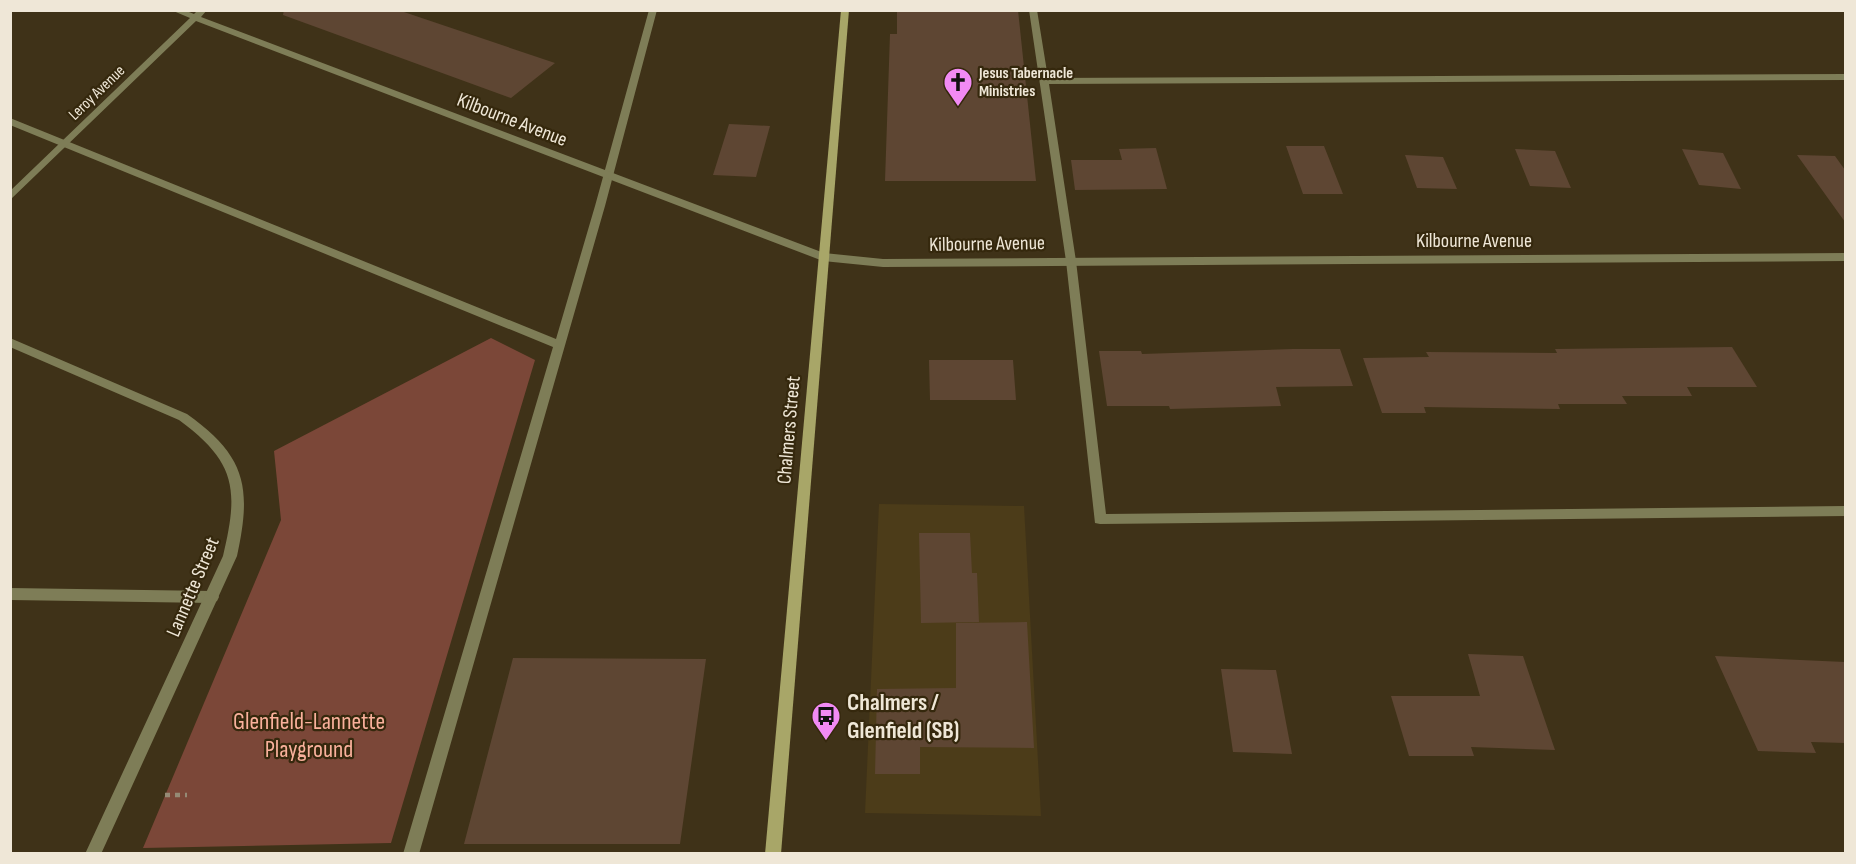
<svg xmlns="http://www.w3.org/2000/svg" width="1856" height="864" font-family="'Sofia Sans Condensed',sans-serif">
	<rect width="100%" height="100%" fill="#3f3218"/>
	<path fill="#4c3c19" d="M879 504 1024 506 1041 816 865 813Z"/>
	<path fill="#7b4738" d="M491 338 535 360 391 843 143 848 281 520 274 451Z"/>
	<path fill="#5e4633" d="M284 10H398L555 63 511 98 283 15Z
		M897 10H1018L1036 181H885L890 34H897Z
		M729 124 770 126 756 177 713 175Z
		M1286 146H1324L1343 194H1303Z
		M1156 148 1167 189 1075 190 1071 160H1122L1119 149Z
		M1515 149 1555 151 1571 188 1530 186Z
		M1682 149 1723 153 1741 189 1699 185Z
		M1405 155 1443 157 1457 189 1417 188Z
		M1797 155 1835 156 1845 170V222Z
		M1732 347 1757 387H1687L1692 396H1622L1627 404H1558L1560 409 1424 407 1426 413H1382L1363 358 1429 357 1426 352 1557 353 1555 349Z
		M1293 349H1340L1353 386 1276 387 1281 406 1170 409 1169 406H1107L1099 351H1141L1142 354Z
		M929 360H1013L1016 400H930Z
		M919 533H970L972 573H977L979 622 921 623Z
		M1027 622 1034 748 920 747V774H875L877 689 956 688V623Z
		M1468 654 1523 656 1555 750 1471 747 1474 756H1409L1391 696H1480Z
		M1715 656 1845 662V743L1811 742 1816 753 1758 751Z
		M513 658 706 659 680 844H464Z
		M1221 669 1276 670 1292 754 1233 752Z"/>
	<g fill="none" stroke-linecap="round" stroke-linejoin="round">
		<path stroke="#958a75" stroke-width="4.5" stroke-dasharray="5 5" stroke-linecap="butt" d="M165 795H187"/>
		<path fill="#7e7d57" fill-rule="evenodd" d="M649 10H657L605 206 419 854H403L553 347 10 125V118L556 339 595 206Z
			M1029 10H1037L1048 78 1846 74V80L1049 84 1076 261 1106 514 1846 506V516L1100 524 1095 523 1066 261Z
			M10 588 212 591 217 593 219 597 217 601 212 603 10 600Z"/>
		<path fill="#7e7d57" fill-rule="evenodd" d="M171 10H184L194 14 198 10H207L201 17 824 253 883 259 1846 253V261L883 267 823 261 196 21 10 200V191L190 18Z
			M10 338 187 414C246 456 252 487 237 556L101 854H85L223 556C239 489 236 462 179 420L10 347Z"/>
		<path fill="#a8a668" fill-rule="evenodd" d="M841 10H849L781 854H765Z"/>
	</g>
	<defs>
		<g id="church-pin" transform="scale(1.5)"><path d="M0 17L-7.5 6A9.5 9.5 0 1 1 7.5 6Z" fill="#f18af4" stroke="#35280d"/><path d="M-1.2-6h2.4v3.5h3.3v2.4h-3.3V6h-2.4V-.1h-3.3v-2.4h3.3Z" fill="#111"/></g>
		<g id="bus-pin" transform="scale(1.5)"><path d="M0 17L-7.5 6A9.5 9.5 0 1 1 7.5 6Z" fill="#f18af4" stroke="#35280d"/><path d="M-5-6H5V4H4V6H2V4H-2V6H-4V4H-5ZM-3.5-4V0h7V-4ZM-3.5 1.2v1.5H-2V1.2ZM2 1.2v1.5H3.5V1.2Z" fill="#111"/></g>
	</defs>
	<g fill-rule="evenodd">
		<use href="#church-pin" x="958" y="82"/>
		<use href="#bus-pin" x="826" y="716"/>
	</g>
	<g text-anchor="middle" dominant-baseline="central" stroke-width="4.5" stroke-linejoin="round" paint-order="stroke">
		<g font-size="16" font-weight="bold" fill="#efe7d7" stroke="#35280d" text-anchor="start">
			<text x="979" y="73">Jesus Tabernacle<tspan x="979" dy="18">Ministries</tspan></text>
		</g>
		<g font-size="16" fill="#efe7d7" stroke="#35280d">
			<text transform="translate(97 93) rotate(-44)">Leroy Avenue</text>
		</g>
		<g font-size="20" fill="#efe7d7" stroke="#35280d">
			<text transform="translate(512 120) rotate(21)">Kilbourne Avenue</text>
			<text x="1474" y="241">Kilbourne Avenue</text>
			<text transform="translate(987 244) rotate(-1)">Kilbourne Avenue</text>
			<text transform="translate(789 430) rotate(-85)">Chalmers Street</text>
			<text transform="translate(193 587) rotate(-67)">Lannette Street</text>
		</g>
		<g font-size="24" font-weight="bold" fill="#efe7d7" stroke="#35280d" text-anchor="start">
			<text x="847" y="702">Chalmers /<tspan x="847" dy="28">Glenfield (SB)</tspan></text>
		</g>
		<g font-size="24" fill="#fab19c" stroke="#35280d">
			<text x="309" y="721">Glenfield-Lannette<tspan x="309" dy="28">Playground</tspan></text>
		</g>
	</g>
	<rect width="1856" height="864" fill="none" stroke="#efe7d7" stroke-width="24"/>
</svg>
